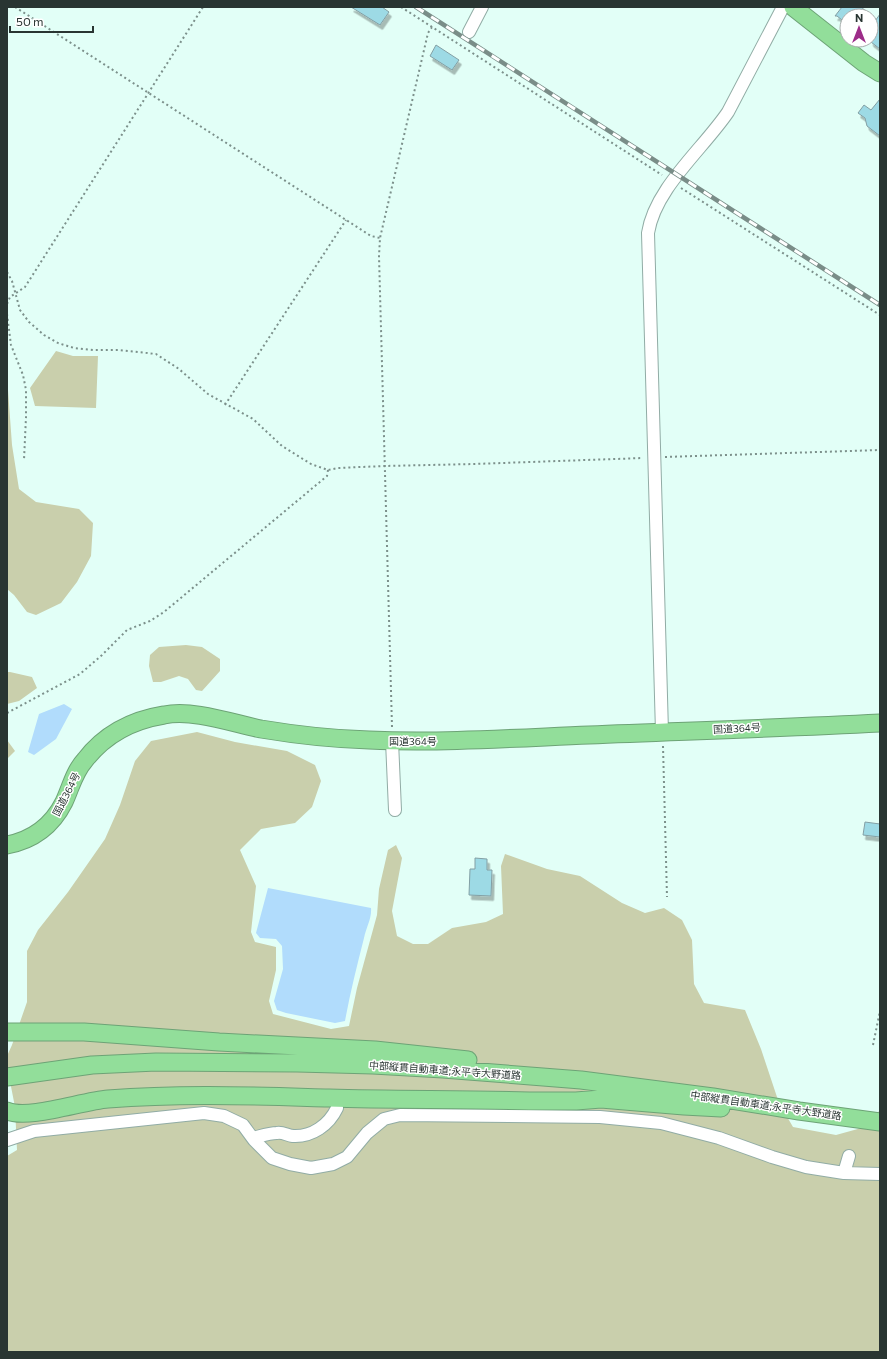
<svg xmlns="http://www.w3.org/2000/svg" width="887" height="1359" font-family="Commissioner,'Noto Sans JP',sans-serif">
	<defs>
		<filter id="shadow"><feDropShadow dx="2.5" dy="4.5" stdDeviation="0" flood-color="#0004"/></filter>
	</defs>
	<rect width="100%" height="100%" fill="#e2fff7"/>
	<path fill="#c9cfac" d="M56 351 73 356H98L96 408 35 406 30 388Z
		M7 376 12 445 19 489 36 502 79 509 93 523 91 556 77 582 61 603 36 615 27 612 14 595 7 589Z
		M186 645 202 647 220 659V671L202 691 196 690 188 679 179 676 161 682H153L149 666 150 655 159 647Z
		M7 672H10L32 677 37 688 19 701 7 704Z
		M197 732 235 742 287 751 315 765 321 781 312 807 295 823 261 829 240 850 256 886 251 932 255 942 276 947V970L269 1001 273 1014 331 1029 349 1026 357 988 377 915 379 889 388 850 396 845 402 858 392 911 397 936 413 944H428L452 928 486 922 503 914 501 866 505 854 547 869 580 876 622 903 645 913 664 908 682 920 692 940 694 984 704 1003 745 1010 761 1049 779 1103 793 1127 836 1135 865 1127 880 1110V1352H7V1156L17 1150 15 1107 7 1066V1056L12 1045 27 1002V951L38 930 68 892 105 839 120 805 135 761 151 741Z
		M7 740 15 751 7 759Z"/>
	<path fill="#b1dcfc" d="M64 704 72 709 56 739 34 755 28 752 39 714Z
		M268 888 371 908C372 918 366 928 364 938 357 966 350 993 345 1021L335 1023 286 1013 277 1010 274 1001 283 969 282 946 276 939 260 938 256 933Z"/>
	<path fill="#9ddae5" stroke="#839fa4" filter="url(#shadow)" d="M351 7H382L389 12 380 25Z
		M842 7H861L872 16H847V24L837 16H835Z
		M880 14V49L871 42V27Z
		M436 45 459 60 452 70 430 56Z
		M880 99V136L867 126 865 118 858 113 864 105 871 110Z
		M865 822 880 824V837L863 835Z
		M475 858 487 859V870H492L491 896 469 895 470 869H475Z"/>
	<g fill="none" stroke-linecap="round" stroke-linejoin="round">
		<g stroke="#91aca5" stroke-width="14">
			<path id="minor" d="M469 32 482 7
				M662 732 648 233C655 188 703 149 728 112L783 7
				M392 741 395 810
				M253 1138C261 1136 269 1133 277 1133 282 1132 287 1135 293 1136 312 1137 329 1125 337 1108
				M7 1140 34 1131 204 1113 224 1116 243 1125 254 1140 272 1158 290 1164 311 1168 333 1164 347 1157 367 1133 384 1119 400 1115 600 1117 661 1123 719 1138 772 1157 806 1167 844 1173 880 1174
				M844 1173 849 1156"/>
		</g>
		<g stroke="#6da376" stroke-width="19">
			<path id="highway" d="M793 7 864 63 880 73
				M7 845C33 840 52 826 64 802 71 787 74 772 85 760 105 734 133 720 164 715 193 709 232 723 261 729 297 735 332 739 369 740 442 743 516 738 589 735 686 731 783 728 880 723
				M7 1032H84L219 1042 375 1050 468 1060
				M7 1077 92 1065 156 1062 297 1063 373 1065 443 1069 581 1080 713 1097 799 1111 880 1122
				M7 1111C29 1120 82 1101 108 1099 182 1093 256 1096 329 1098 396 1100 463 1099 529 1101H576L601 1099 684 1106 721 1108"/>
		</g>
		<path stroke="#7c908b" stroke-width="2" stroke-dasharray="2 3" stroke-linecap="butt" d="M15 7 371 236 380 238
			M401 7 662 175
			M681 188 880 315
			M7 272 12 281 20 310 29 322 44 335 58 343 74 348 93 350H119L156 354 179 369 208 394 253 419 282 446 311 464 328 470 338 468 384 466 474 464 643 458
			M7 304 10 297 25 287 203 7
			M7 314 11 345 23 375 26 390V417L24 460
			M225 405 346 220
			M665 457 880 450
			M7 713 80 674 102 655 127 630 150 621 164 612 315 486 327 476 328 470
			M392 727 379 256 380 238 428 33 432 27
			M663 746 667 897
			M873 1045 880 1011"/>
		<use href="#minor" stroke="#fff" stroke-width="12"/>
		<use href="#highway" stroke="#92de9a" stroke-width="17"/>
		<g stroke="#7a8d88" stroke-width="4.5">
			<path id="rail" d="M416 7 880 305"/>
		</g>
		<use href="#rail" stroke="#fff" stroke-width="3" stroke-dasharray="9" stroke-linecap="butt"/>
	</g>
	<g text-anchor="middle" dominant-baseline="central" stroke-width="3" stroke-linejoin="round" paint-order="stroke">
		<g font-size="10" fill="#293532" stroke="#fff">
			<text transform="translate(737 728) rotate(-3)">国道364号</text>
			<text x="413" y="741">国道364号</text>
			<text transform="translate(66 794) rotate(-63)">国道364号</text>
			<text transform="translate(445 1070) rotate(4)">中部縦貫自動車道;永平寺大野道路</text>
			<text transform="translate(766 1105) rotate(8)">中部縦貫自動車道;永平寺大野道路</text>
		</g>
	</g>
	<rect width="887" height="1359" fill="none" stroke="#293532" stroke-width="16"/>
	<g transform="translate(859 28)"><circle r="19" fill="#ffffff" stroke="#a9aead"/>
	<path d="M0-3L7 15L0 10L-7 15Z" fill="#9d2c89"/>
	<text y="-6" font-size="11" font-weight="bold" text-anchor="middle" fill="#293532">N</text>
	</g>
	<path d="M10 26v6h83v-6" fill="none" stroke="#293532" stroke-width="2"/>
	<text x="16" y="26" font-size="12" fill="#293532" stroke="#ffffff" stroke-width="3" paint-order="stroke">50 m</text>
</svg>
